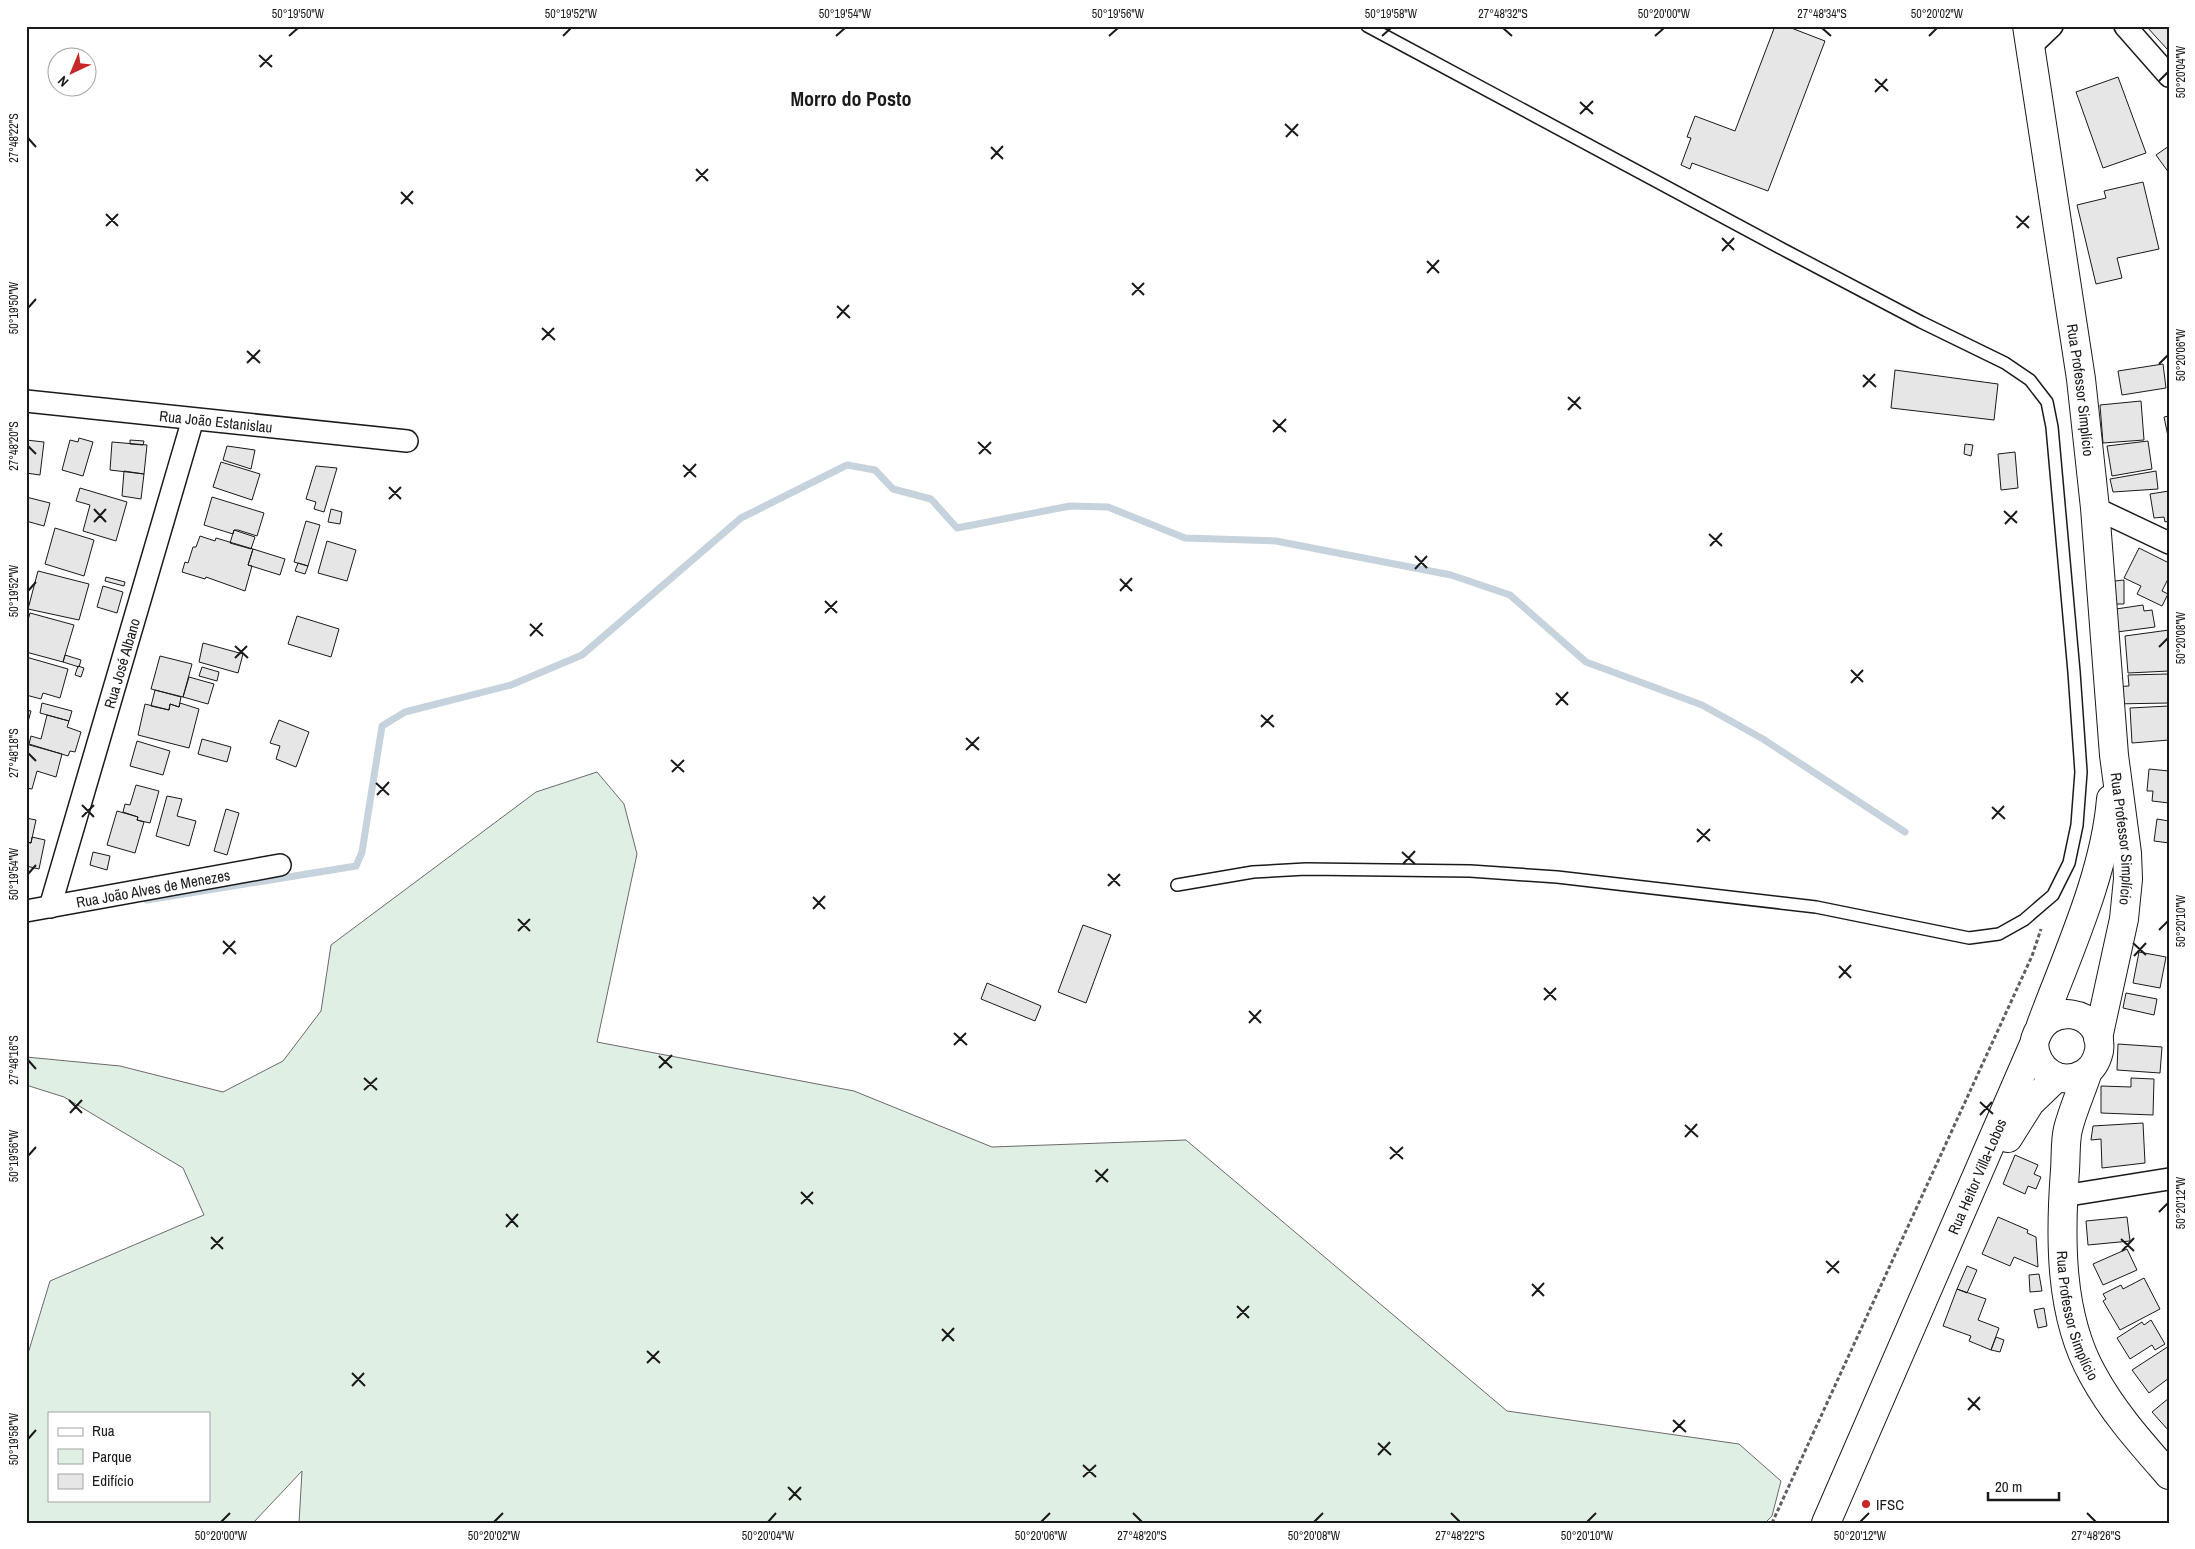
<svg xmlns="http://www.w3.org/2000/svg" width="2195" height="1549" font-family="'Archivo Narrow',sans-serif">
	<rect width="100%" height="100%" fill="#fff"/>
	<path fill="#e0efe3" stroke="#6a6a6a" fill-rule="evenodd" d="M597 772 624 804 637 854 597 1042 854 1091 992 1147 1186 1140 1507 1411 1739 1444 1781 1481 1772 1516 1765 1523H299L302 1471 253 1523H26V1360L50 1281 204 1215 183 1168 64 1097 26 1085V1057L120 1066 223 1092 283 1061 321 1011 331 945 536 792ZM49 1413H209V1500H49Z"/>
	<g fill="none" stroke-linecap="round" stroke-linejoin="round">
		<path stroke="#c6d2dc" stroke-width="7" d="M147 900 356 866 362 852 382 726 405 712 511 685 582 655 741 518 847 465 875 470 893 489 931 499 957 528 1070 506 1108 507 1185 538 1276 541 1451 575 1510 595 1586 662 1702 705 1763 739 1905 832"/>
	</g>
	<path fill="#e6e6e6" stroke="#1a1a1a" d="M1775 26H1786L1825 41 1768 191 1692 163 1690 169 1681 165 1691 138 1687 137 1695 116 1735 131Z
		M2169 26V47L2167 49 2147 27Z
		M2118 77 2146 153 2103 168 2076 92Z
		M2169 146V173L2156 155Z
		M2143 182 2159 249 2117 258 2122 278 2096 284 2077 205 2106 198 2104 191Z
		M2163 364 2166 388 2122 395 2118 371Z
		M1895 370 1998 384 1994 420 1891 408Z
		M2141 401 2144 440 2103 443 2100 405Z
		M2169 416V441L2164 417Z
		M79 438 93 442 83 476 62 470 70 440 78 442Z
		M26 440 44 442 40 475 26 473Z
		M130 440 144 441 143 445 130 444Z
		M2148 441 2152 469 2112 476 2107 446Z
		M112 442 147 445 144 474 110 470Z
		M1965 444 1973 445 1971 456 1964 454Z
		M227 446 255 450 251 469 223 460Z
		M2015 452 2018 488 2001 490 1998 454Z
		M221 462 260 474 252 500 213 487Z
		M316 466 337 468 324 512 314 509 316 502 306 499Z
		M124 471 144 474 141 499 122 496Z
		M2156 471 2158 489 2113 492 2110 479Z
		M80 488 127 502 116 541 83 531 90 505 76 501Z
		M2169 491V521L2165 522 2164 517 2154 518 2150 494Z
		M26 497 50 503 44 526 26 521Z
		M212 497 264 513 257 536 238 530H234L233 534 204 525Z
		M331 509 342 512 340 524 328 522Z
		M306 521 320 525 308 566 294 562Z
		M55 528 94 540 84 576 45 564Z
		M234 530 255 537 251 549 230 543Z
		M200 536 215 541 216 538 253 549 248 565 252 566 245 591 206 577 205 579 182 572 185 562 188 563 193 547H196Z
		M327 541 356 550 347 581 318 573Z
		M2139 548 2169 563V577L2162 591 2168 594 2162 606 2137 594 2141 586 2124 578Z
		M253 549 285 559 280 575 248 565Z
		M298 563 308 566 305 574 295 571Z
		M38 571 89 584 79 620 28 609Z
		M106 577 125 582 124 586 105 581Z
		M2124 580V604H2107L2106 582Z
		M103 586 123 592 117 613 97 607Z
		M2143 605 2144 611 2152 610 2155 627 2117 632 2116 609Z
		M30 613 74 625 63 662 26 652V627Z
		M297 616 339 629 331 657 288 644Z
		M2169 630V671L2128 673 2125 636Z
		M203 643 243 654 238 673 199 662Z
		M65 655 81 660 79 667 63 662Z
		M160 656 192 664 183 697 151 689Z
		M26 657 68 669 60 698 43 693 41 699 26 695Z
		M78 666 84 668 81 677 75 675Z
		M202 667 219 672 217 681 199 676Z
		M2168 674 2169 703 2112 704 2111 687 2129 686 2128 675Z
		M189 677 214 684 208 704 183 697Z
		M155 690 181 697 179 707 170 704 169 710 151 706Z
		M42 703 72 711 69 721 40 713Z
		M180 703 199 709 189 748 138 735 145 704 169 710 170 704 179 707Z
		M2169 706V740L2132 743 2130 708Z
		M26 710 31 711 26 729Z
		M47 715 69 721 67 727 81 732 75 752 70 751 68 756 29 744 31 736 41 739Z
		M279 720 309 732 296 767 276 759 280 746 270 743Z
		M202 739 231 747 227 762 198 754Z
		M137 741 170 751 163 775 130 766Z
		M26 744 62 754 56 777 37 771 32 789 26 788Z
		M2149 769 2169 771V803L2152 801 2153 791H2147Z
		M136 785 159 791 150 823 137 820 138 817 123 812 125 804 130 805Z
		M167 796 182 799 177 816 196 821 189 846 156 836Z
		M226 809 239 813 227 855 214 851Z
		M117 811 138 817 137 820 144 822 135 853 107 845Z
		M26 818 36 820 31 843 26 842Z
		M2157 819 2169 821V843L2154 841Z
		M32 837 45 840 39 869 26 866V842L31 843Z
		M93 852 110 856 107 870 90 865Z
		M1083 925 1111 935 1086 1003 1058 992Z
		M2139 952 2166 957 2160 988 2133 983Z
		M987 983 1041 1006 1035 1021 981 999Z
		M2126 993 2157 999 2154 1015 2123 1008Z
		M2118 1044 2162 1047 2160 1073 2117 1070Z
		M2131 1078 2154 1079 2153 1115 2101 1113V1086L2131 1087Z
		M2143 1123 2145 1163 2102 1168 2101 1139 2091 1140 2093 1126Z
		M2015 1155 2038 1165 2034 1174 2041 1177 2036 1189 2028 1186 2025 1194 2003 1184Z
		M1998 1217 2028 1230 2027 1233 2036 1237 2038 1267 2014 1257 2010 1266 1982 1254Z
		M2127 1217 2130 1241 2088 1245 2086 1221Z
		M2127 1249 2137 1270 2103 1285 2093 1264Z
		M1967 1266 1977 1270 1967 1293 1957 1289Z
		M2039 1274 2042 1291 2030 1292 2029 1275Z
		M2144 1278 2160 1309 2120 1330 2103 1301 2106 1299 2103 1294 2121 1285 2123 1289Z
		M1957 1289 1986 1299 1978 1320 1999 1328 1991 1350 1969 1341 1971 1336 1943 1326Z
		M2044 1308 2047 1326 2038 1328 2034 1310Z
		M2151 1320 2165 1344 2155 1350 2152 1345 2130 1359 2117 1338 2142 1322 2144 1325Z
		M1996 1337 2004 1340 2000 1352 1991 1350Z
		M2169 1346V1378L2149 1393 2132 1370Z
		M2169 1398V1431L2152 1412Z"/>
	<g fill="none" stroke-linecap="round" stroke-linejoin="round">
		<g stroke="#1a1a1a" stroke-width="14">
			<path id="lane" d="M1177 885 1253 872 1306 869 1470 871 1557 877 1816 907 1969 938 1999 934 2024 920 2053 895 2069 863 2077 825 2081 772 2074 672 2052 427 2047 402 2030 380 2005 363 1921 322 1788 252 1367 26"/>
		</g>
		<g stroke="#1a1a1a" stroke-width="24">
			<g id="street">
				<path d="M2125 26 2169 76"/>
				<path d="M2031 46 2052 26"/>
				<path id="s1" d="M26 401 407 441"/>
				<path d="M2095 508 2169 543"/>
				<path id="s2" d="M50 907 193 419"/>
				<path id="s3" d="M26 911 280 865"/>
				<path d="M2063 1196 2169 1179"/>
			</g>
		</g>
		<g stroke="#1a1a1a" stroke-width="30">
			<g id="secondary">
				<path id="s4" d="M2027 26 2081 379 2095 508 2114 755 2127 853 2128 879 2124 919 2098 1038"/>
				<path d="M2041 1025C2067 955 2105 874 2111 799"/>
				<path id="s5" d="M2088 1071C2082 1090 2073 1109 2068 1129 2065 1141 2066 1157 2065 1170 2060 1237 2059 1315 2093 1375 2113 1412 2141 1443 2169 1475"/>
				<path d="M2008 1138 2030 1103 2057 1077"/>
				<path id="s6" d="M1826 1523 2034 1044C2043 998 2105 1009 2099 1051 2097 1060 2093 1068 2085 1073 2060 1088 2036 1070 2034 1044"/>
			</g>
		</g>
		<path stroke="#5f5f5f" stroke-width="3" stroke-dasharray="4 2.5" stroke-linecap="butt" d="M1772 1523 2032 956 2041 929"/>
		<use href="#lane" stroke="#fff" stroke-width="11"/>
		<use href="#street" stroke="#fff" stroke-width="21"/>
		<use href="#secondary" stroke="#fff" stroke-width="28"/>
	</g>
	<path fill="none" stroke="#1a1a1a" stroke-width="2" d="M1503 28 1512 36M1822 28 1831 36M289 36 298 28M563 36 571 28M836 36 845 28M1109 36 1118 28M1382 36 1391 28M1655 36 1664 28M1929 36 1937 28M259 55 272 67M260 67 272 55M1875 79 1888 91M2159 81 2168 72M1875 92 1887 79M1580 102 1593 114M1580 114 1593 101M1285 124 1298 136M1286 137 1298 124M28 138 36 147M991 147 1003 159M991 159 1003 146M696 169 708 181M696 181 708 169M401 192 413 204M401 204 413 191M106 214 118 226M2016 216 2029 228M106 226 118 214M2017 228 2029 216M1722 238 1734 250M1722 251 1734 238M1427 261 1439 273M1427 273 1439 260M1132 283 1144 295M1132 295 1144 283M837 306 850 318M28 308 36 299M837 318 849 305M542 328 555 340M542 340 554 328M247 351 260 363M247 363 260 350M2159 364 2168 355M1863 375 1876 387M1863 387 1875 374M1568 397 1581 409M1568 410 1580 397M1273 420 1286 432M1273 432 1286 419M978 442 991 454M28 446 36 454M979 454 991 442M683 465 696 477M684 477 696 464M389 487 401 499M389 499 401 487M94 509 106 522M2004 511 2017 523M94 522 106 509M2005 524 2017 511M1709 534 1722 546M1710 546 1722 533M1415 556 1427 568M1415 569 1427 556M1120 579 1132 591M28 591 36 582M1120 591 1132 578M825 601 837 613M825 613 837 601M530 624 543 636M530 636 542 623M235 646 248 658M2159 647 2168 638M235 658 247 646M1851 670 1863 682M1851 683 1863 670M1556 693 1568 705M1556 705 1568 692M1261 715 1274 727M1261 727 1273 715M966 738 979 750M966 750 979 737M28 753 36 761M671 760 684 772M672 772 684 760M376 783 389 795M377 795 389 782M82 805 94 817M1992 807 2005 819M82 817 94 805M1992 819 2004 806M1697 829 1710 841M1697 842 1710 829M1402 852 1415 864M1403 864 1415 851M28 874 36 865M1108 874 1120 886M1108 886 1120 874M813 897 825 909M813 909 825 896M518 919 530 931M2159 930 2168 921M518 931 530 919M223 941 236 954M2133 943 2146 955M223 954 235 941M2134 956 2146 943M1839 966 1851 978M1839 978 1851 965M1544 988 1556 1000M1544 1000 1556 988M1249 1011 1261 1023M1249 1023 1261 1010M954 1033 967 1045M954 1045 966 1033M659 1056 672 1068M28 1060 36 1069M659 1068 672 1055M364 1078 377 1090M364 1090 377 1078M69 1100 82 1113M1980 1102 1993 1114M70 1113 82 1100M1980 1115 1992 1102M1685 1125 1698 1137M1685 1137 1697 1124M1390 1147 1403 1159M28 1156 36 1147M1390 1159 1403 1147M1095 1170 1108 1182M1096 1182 1108 1169M801 1192 813 1204M801 1204 813 1192M2159 1212 2168 1203M506 1214 518 1227M506 1227 518 1214M211 1237 223 1249M2121 1239 2134 1251M211 1249 223 1237M2122 1251 2134 1238M1826 1261 1839 1273M1827 1273 1839 1261M1532 1284 1544 1296M1532 1296 1544 1283M1237 1306 1249 1318M1237 1318 1249 1306M942 1329 954 1341M942 1341 954 1328M647 1351 660 1363M647 1363 659 1351M352 1373 365 1386M352 1386 364 1373M1968 1398 1980 1410M1968 1410 1980 1397M1673 1420 1686 1432M1673 1432 1685 1420M28 1439 36 1430M1378 1443 1391 1455M1378 1455 1390 1442M1083 1465 1096 1477M1083 1477 1096 1465M788 1487 801 1500M789 1500 801 1487M1133 1513 1142 1522M1451 1513 1460 1522M2087 1513 2096 1522M221 1522 230 1513M494 1522 503 1513M768 1522 776 1513M1041 1522 1050 1513M1314 1522 1323 1513M1587 1522 1596 1513M1860 1522 1869 1513"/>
	<circle fill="#c62828" stroke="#fff" stroke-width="2" cx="1866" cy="1504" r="5"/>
	<g text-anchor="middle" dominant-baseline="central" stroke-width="4" stroke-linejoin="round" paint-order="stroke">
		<g font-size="15" fill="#1a1a1a" stroke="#fff">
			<text stroke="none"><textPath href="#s4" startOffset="368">Rua Professor Simplício</textPath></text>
			<text stroke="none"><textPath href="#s1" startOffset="191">Rua João Estanislau</textPath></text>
			<text stroke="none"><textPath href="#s2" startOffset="254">Rua José Albano</textPath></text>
			<text stroke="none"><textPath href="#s4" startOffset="819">Rua Professor Simplício</textPath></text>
			<text stroke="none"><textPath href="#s3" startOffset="129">Rua João Alves de Menezes</textPath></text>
			<text stroke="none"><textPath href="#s6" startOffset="378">Rua Heitor Villa-Lobos</textPath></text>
			<text stroke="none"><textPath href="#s5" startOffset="250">Rua Professor Simplício</textPath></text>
		</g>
		<g font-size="15" fill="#1a1a1a" stroke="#fff" text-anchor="start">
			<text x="1876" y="1504">IFSC</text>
		</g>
		<g font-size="20" font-weight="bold" fill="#1a1a1a" stroke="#fff">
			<text x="851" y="98">Morro do Posto</text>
		</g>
	</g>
	<rect width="2195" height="1549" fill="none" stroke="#ffffff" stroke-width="55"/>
	<rect x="48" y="1412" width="162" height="90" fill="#ffffff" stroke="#a3a3a3"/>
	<rect x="58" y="1428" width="25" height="8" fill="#ffffff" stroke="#a3a3a3"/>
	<text x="92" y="1436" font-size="15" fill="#1a1a1a">Rua</text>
	<rect x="58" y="1449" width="25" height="15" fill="#e0efe3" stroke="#a3a3a3"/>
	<text x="92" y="1462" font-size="15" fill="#1a1a1a">Parque</text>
	<rect x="58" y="1474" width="25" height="15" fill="#e6e6e6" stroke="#a3a3a3"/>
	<text x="92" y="1486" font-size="15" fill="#1a1a1a">Edifício</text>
	<g transform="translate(72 72) rotate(224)"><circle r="24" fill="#ffffff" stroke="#a3a3a3"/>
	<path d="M0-4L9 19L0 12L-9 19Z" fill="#c62828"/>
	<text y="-8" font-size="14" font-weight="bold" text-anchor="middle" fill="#1a1a1a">N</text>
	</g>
	<path d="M1988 1492v8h71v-8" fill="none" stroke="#1a1a1a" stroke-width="2.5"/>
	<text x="1995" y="1492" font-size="15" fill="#1a1a1a" stroke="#ffffff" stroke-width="4" paint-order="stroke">20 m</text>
	<rect x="28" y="28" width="2140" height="1494" fill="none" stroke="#1a1a1a" stroke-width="2"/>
	<g font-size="12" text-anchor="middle" fill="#1a1a1a">
		<text x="298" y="18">50°19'50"W</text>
		<text x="571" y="18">50°19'52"W</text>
		<text x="845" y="18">50°19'54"W</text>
		<text x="1118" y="18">50°19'56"W</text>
		<text x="1391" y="18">50°19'58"W</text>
		<text x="1503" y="18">27°48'32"S</text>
		<text x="1664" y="18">50°20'00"W</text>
		<text x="1822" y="18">27°48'34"S</text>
		<text x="1937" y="18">50°20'02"W</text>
		<text transform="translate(2181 72) rotate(-90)" y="4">50°20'04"W</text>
		<text transform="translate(14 138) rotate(-90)" y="4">27°48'22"S</text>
		<text transform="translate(14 308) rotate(-90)" y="4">50°19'50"W</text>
		<text transform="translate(2181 355) rotate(-90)" y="4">50°20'06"W</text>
		<text transform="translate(14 446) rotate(-90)" y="4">27°48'20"S</text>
		<text transform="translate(14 591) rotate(-90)" y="4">50°19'52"W</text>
		<text transform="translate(2181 638) rotate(-90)" y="4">50°20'08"W</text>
		<text transform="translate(14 753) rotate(-90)" y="4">27°48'18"S</text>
		<text transform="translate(14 874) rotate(-90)" y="4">50°19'54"W</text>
		<text transform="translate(2181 921) rotate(-90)" y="4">50°20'10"W</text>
		<text transform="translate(14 1060) rotate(-90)" y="4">27°48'16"S</text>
		<text transform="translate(14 1156) rotate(-90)" y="4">50°19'56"W</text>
		<text transform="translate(2181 1203) rotate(-90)" y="4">50°20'12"W</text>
		<text transform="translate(14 1439) rotate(-90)" y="4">50°19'58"W</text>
		<text x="221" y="1540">50°20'00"W</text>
		<text x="494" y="1540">50°20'02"W</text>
		<text x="768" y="1540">50°20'04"W</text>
		<text x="1041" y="1540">50°20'06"W</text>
		<text x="1142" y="1540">27°48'20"S</text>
		<text x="1314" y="1540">50°20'08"W</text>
		<text x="1460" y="1540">27°48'22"S</text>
		<text x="1587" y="1540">50°20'10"W</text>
		<text x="1860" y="1540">50°20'12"W</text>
		<text x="2096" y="1540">27°48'26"S</text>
	</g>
</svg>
